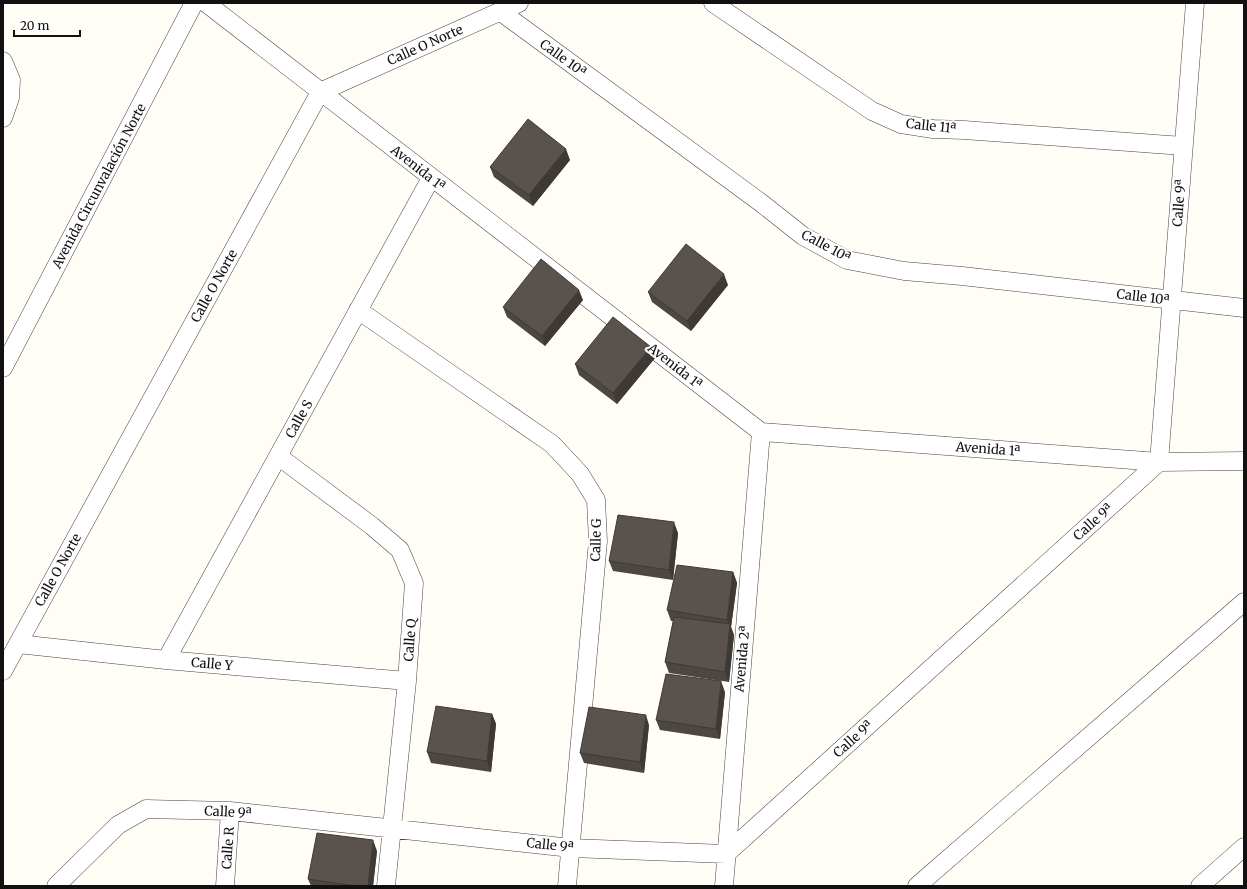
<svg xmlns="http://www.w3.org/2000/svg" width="1247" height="889" font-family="Merriweather,serif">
	<rect width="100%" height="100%" fill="#fffdf5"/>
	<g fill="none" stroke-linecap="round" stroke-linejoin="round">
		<g stroke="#444" stroke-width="19">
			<path id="street" d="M206 3 761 432 1159 462 1244 461
				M713 3 872 111 901 124 933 129 964 130 1183 146
				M501 12 760 202 803 236 847 260 904 271 962 276 1244 308
				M3 61 11 80 10 98 3 118
				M358 310 552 444 580 474 596 500 598 541 567 886
				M3 368 194 3
				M278 456 372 526 400 550 414 583 407 681 386 886
				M18 644 166 660 407 681
				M166 660 431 178
				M3 671 320 92 519 3
				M56 886 118 825 146 809 230 811 571 848 726 854 1159 462 1195 3
				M225 886 230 811
				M724 886 761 432
				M917 886 1244 602
				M1200 886 1244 847"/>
		</g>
		<use href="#street" stroke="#fff" stroke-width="18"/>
	</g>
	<path fill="#4d4742" d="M570 160 533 206 494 177 490 167Z
		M728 285 691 331 652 302 648 292Z
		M583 300 545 346 507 317 503 307Z
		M655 358 617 404 579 375 575 364Z
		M678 533 673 580 613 571 609 561Z
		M733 572 737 583 731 627 734 635 729 682 669 673 665 662 673 621H671L667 610Z
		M725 692 720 739 660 730 656 720Z
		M492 714 496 724 491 772 431 763 427 752Z
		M649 725 644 773 584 763 580 753Z
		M377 851 373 886H311L308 879Z"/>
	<path fill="#3f3936" d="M566 149 570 160 533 206 529 195Z
		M724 274 728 285 691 331 687 321Z
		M579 290 583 300 545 346 542 336Z
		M651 347 655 358 617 404 613 393Z
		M674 522 678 533 673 580 669 570Z
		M733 572 737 583 731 627 734 635 729 682 725 672 730 627 727 620Z
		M721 681 725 692 720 739 716 729Z
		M492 714 496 724 491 772 487 761Z
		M646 715 649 725 644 773 640 762Z
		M373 840 377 851 373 886H368Z"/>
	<path fill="#5a524d" stroke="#3f3936" d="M528 119 566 149 529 195 490 167Z
		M686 244 724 274 687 321 648 292Z
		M541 259 579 290 542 336 503 307Z
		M613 317 651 347 613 393 575 364Z
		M618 515 674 522 669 570 609 561Z
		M677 565 733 572 727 620 667 610Z
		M674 617 730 624 725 672 665 662Z
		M666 674 721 681 716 729 656 720Z
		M436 706 492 714 487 761 427 752Z
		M589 707 646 715 640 762 580 753Z
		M317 833 373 840 368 886H355L308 879Z"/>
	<g text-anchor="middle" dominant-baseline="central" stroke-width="4" stroke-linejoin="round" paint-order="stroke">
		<g font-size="13" fill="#111" stroke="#fff">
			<text transform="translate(425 45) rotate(-24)">Calle O Norte</text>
			<text transform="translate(563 58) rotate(36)">Calle 10ª</text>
			<text transform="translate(931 126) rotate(6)">Calle 11ª</text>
			<text transform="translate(418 168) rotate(38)">Avenida 1ª</text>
			<text transform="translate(99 186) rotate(-62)">Avenida Circunvalación Norte</text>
			<text transform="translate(1179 203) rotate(-86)">Calle 9ª</text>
			<text transform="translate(826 246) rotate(28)">Calle 10ª</text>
			<text transform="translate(214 286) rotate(-61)">Calle O Norte</text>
			<text transform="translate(1143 297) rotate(7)">Calle 10ª</text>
			<text transform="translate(675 366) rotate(38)">Avenida 1ª</text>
			<text transform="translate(299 419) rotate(-61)">Calle S</text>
			<text transform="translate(988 449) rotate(4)">Avenida 1ª</text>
			<text transform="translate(1093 522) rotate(-42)">Calle 9ª</text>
			<text transform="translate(596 540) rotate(-89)">Calle G</text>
			<text transform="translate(58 570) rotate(-61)">Calle O Norte</text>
			<text transform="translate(410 640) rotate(-86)">Calle Q</text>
			<text transform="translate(742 659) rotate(-85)">Avenida 2ª</text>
			<text transform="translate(212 664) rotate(5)">Calle Y</text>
			<text transform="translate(853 739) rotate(-42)">Calle 9ª</text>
			<text transform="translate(228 812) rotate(3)">Calle 9ª</text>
			<text transform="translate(550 845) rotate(6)">Calle 9ª</text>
			<text transform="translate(228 848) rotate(-86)">Calle R</text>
		</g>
	</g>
	<rect width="1247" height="889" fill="none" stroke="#111111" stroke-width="8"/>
	<path d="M14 30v6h66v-6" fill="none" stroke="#111111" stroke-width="2"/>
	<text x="20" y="30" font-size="12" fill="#111111" stroke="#ffffff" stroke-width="3" paint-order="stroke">20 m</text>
</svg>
